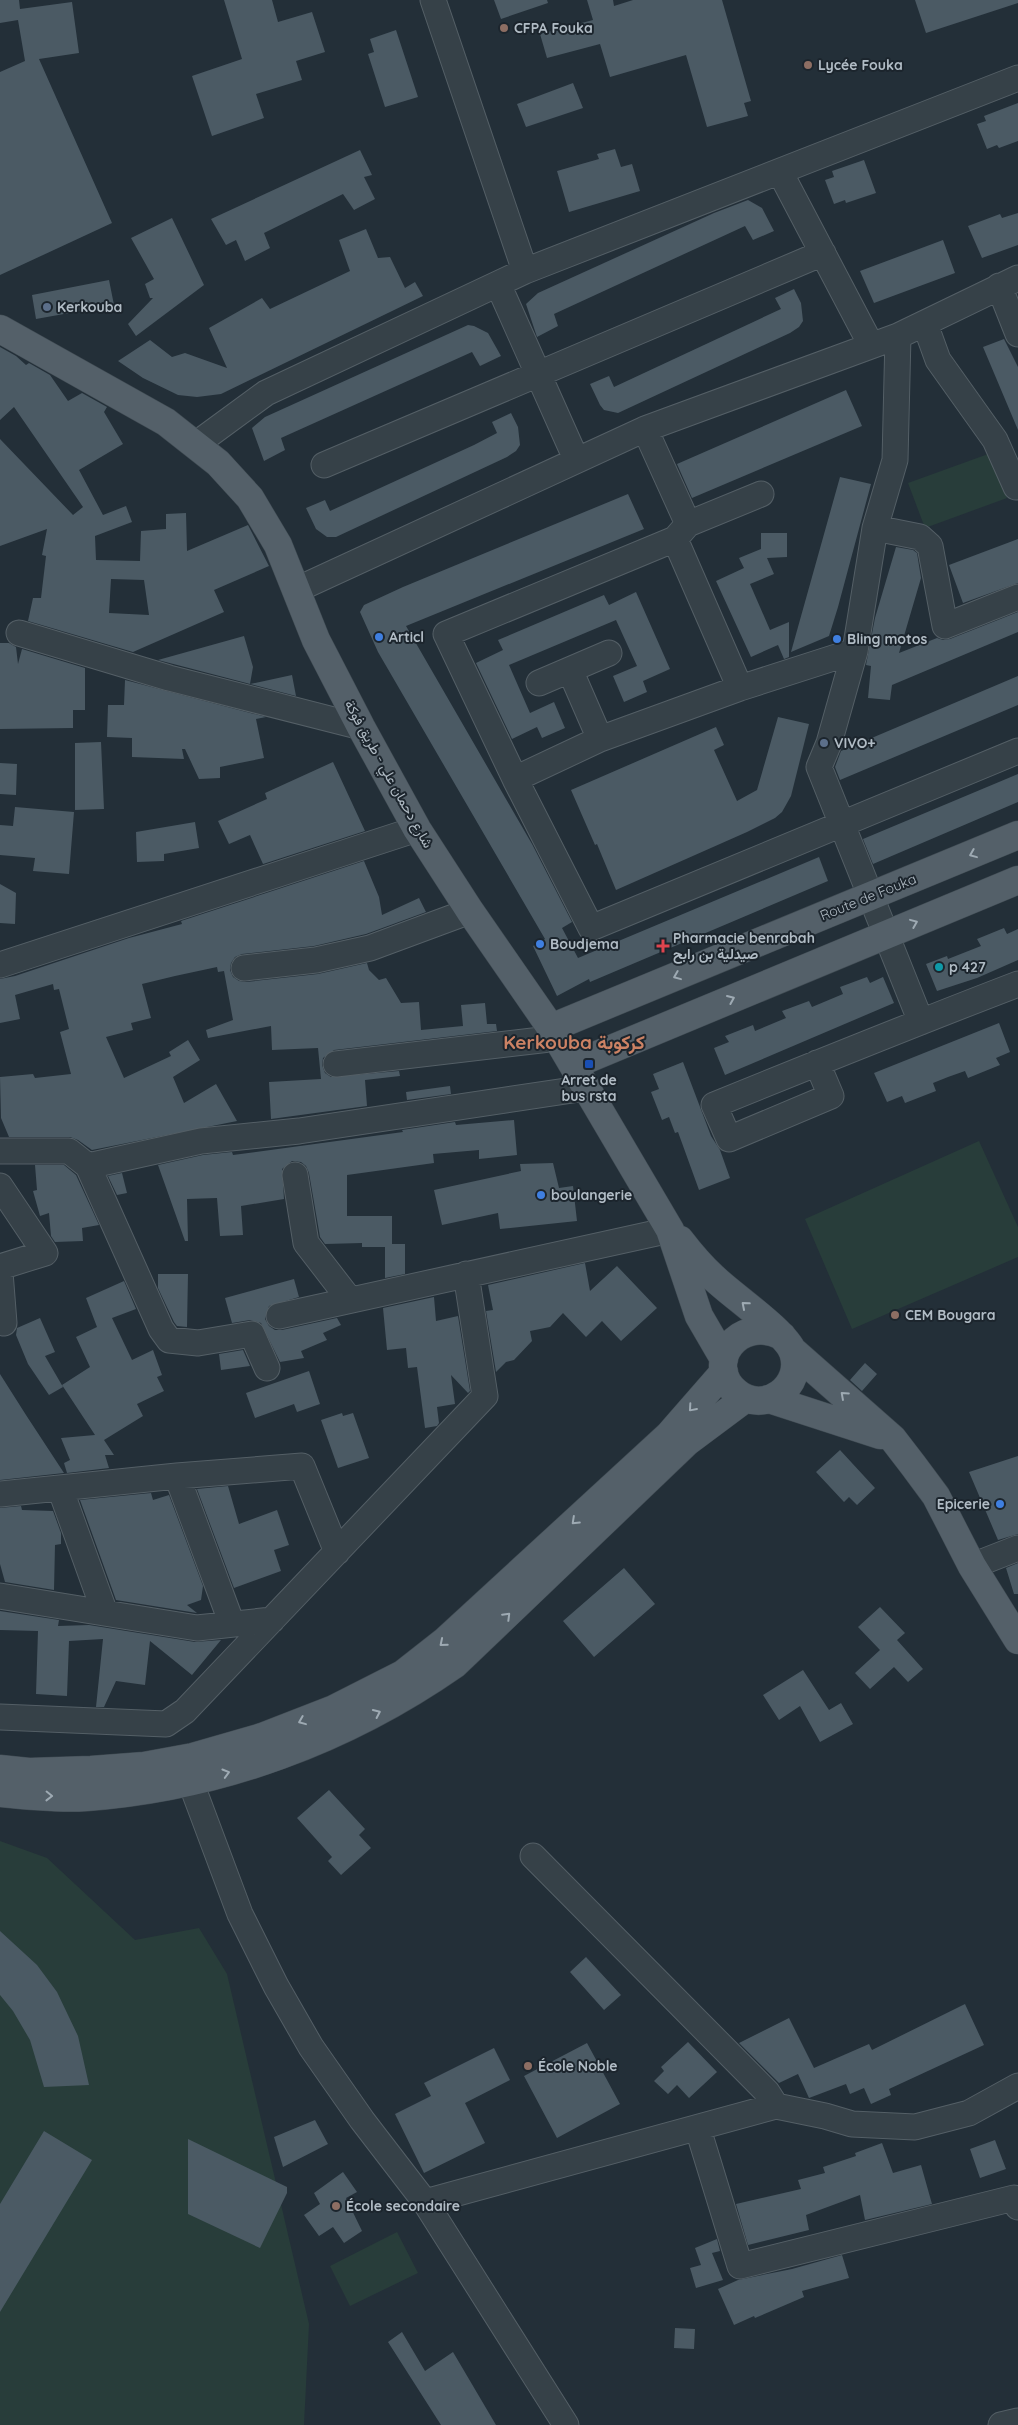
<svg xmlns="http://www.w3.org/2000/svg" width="1018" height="2425" font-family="Quicksand,Vazirmatn,sans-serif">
	<rect width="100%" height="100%" fill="#232f38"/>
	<path fill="#283d3a" d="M991 453 1007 498 925 528 908 483Z
		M979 1141 1018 1227V1257L852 1329 805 1219Z
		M0 1841 47 1858 135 1940 199 1928 227 1974 309 2324 304 2425H0Z
		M397 2232 418 2273 350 2306 330 2266Z"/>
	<path fill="#4b5a64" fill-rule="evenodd" d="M0 0H19L20 9 72 2 79 53 39 59 112 223 0 275V72L25 61 18 20 0 23Z
		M224 0H272L278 22 312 12 325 52 296 61 302 80 256 94 264 118 212 136 192 76 242 59Z
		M494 0H547L548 3 501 19Z
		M587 0H613L614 6 633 0H722L751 101 744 103 748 116 707 127 686 55 610 77 600 44 547 58 540 34 593 20Z
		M915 0H1018V3L926 33Z
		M396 30 418 97 385 107 368 54 374 52 370 39Z
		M573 83 583 108 526 127 517 104Z
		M1018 103V141L999 148 997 145 987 149 977 124 986 121 984 116Z
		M615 149 621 167 632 164 640 191 569 212 557 171 599 159 597 154Z
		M360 150 372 175 364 177 375 199 354 210 343 194 264 233 270 248 245 261 236 240 226 245 211 219Z
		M864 160 876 193 846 203 845 200 834 204 825 180 834 177 832 171Z
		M748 200 762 208 774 231 753 240 745 226 554 314 558 326 537 337 526 304 538 293 714 213Z
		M1018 213V245L982 258 968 226 1000 214 1002 218Z
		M172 218 204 285 136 336 128 324 153 298H150L145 284 154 279 131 238Z
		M366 229 378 258 390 257 405 288 415 282 423 296 221 394 197 397 178 395 143 378 118 361 150 340 172 357 185 353 227 368 209 328 262 298 270 309 350 271 339 240Z
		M943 240 955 273 874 303 860 271Z
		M109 280 114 305 36 319 32 295Z
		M794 289 801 303 803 321 799 327 790 333 618 413 604 410 600 405 590 384 609 376 614 387 781 309 775 298Z
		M468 325 474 326 488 333 501 356 480 366 472 352 281 438 285 450 264 461 252 428 265 417Z
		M1004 339 1018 367V430L983 347Z
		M0 347 16 356 26 365 29 363 50 375 68 401 82 393 107 407 104 412 123 444 79 470 103 515 126 506 132 522 95 536 96 560 140 561 141 531 166 529V514L186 513 187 551 248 525 269 566 214 590 224 612 133 652 28 621 33 598H41L46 556 42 555 47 529 0 546V439L73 515 83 507 14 407 0 420ZM111 579 144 580 149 615 109 613Z
		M846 390 862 426 692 498 677 464Z
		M511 413 518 427 520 445 516 451 507 457 336 537H327L316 529 306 508 325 500 330 511 474 445 497 433 492 422Z
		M840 477 871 484 838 607 829 636 791 652Z
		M628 494 644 529 406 626 532 844 572 922 562 928 578 958 819 857 828 881 590 982 589 979 557 996 533 946 545 939 378 652 360 612 364 605 403 587Z
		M761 533H787V557L767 558 774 574 750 584 770 630 789 622V657L784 659 778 645 751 657 716 581 744 568 739 558 761 549Z
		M1018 539V583L963 603 949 565Z
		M896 547 913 550 917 553 921 578 899 653 937 638 943 640 950 639 1018 612V632L892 685 890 700 868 698 871 666 866 665 875 618Z
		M636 592 670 669 643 681 647 692 624 702 613 676 637 666 616 620 509 665 530 713 554 702 565 728 542 738 537 727 512 739 476 663 503 650 498 640 604 595 609 605Z
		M244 636 253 667 250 684 292 675 296 696 158 660Z
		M0 643H9L16 647 18 664 22 649 85 668V710H73V728L0 729Z
		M1018 676V705L840 780 835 767 841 751Z
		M125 680 266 717 256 719 264 758 220 767V778L199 779 185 749H182L184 759 132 757V738L107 737 108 705H124Z
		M778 717 809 724 791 796 782 812 775 818 747 832 616 890 597 844 595 845 571 790 716 727 724 745 714 750 737 801 757 790Z
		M101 742 104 809 75 810V743Z
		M333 762 365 831 263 864 250 835 229 844 218 821 267 799 265 793Z
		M0 763 17 764 16 795 0 794Z
		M1018 774V802L873 864 863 839Z
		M15 807 74 812 69 874 33 871 35 858 0 855V825L13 826Z
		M195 822 199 848 164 854V861L137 862 136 832Z
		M364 861 379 897 382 915 419 898 426 912 366 934 314 946 242 954 235 957 231 963 230 970 233 977 239 981 246 982 318 974 367 963 369 970 379 980 386 978 401 1003 419 1002 421 1030 463 1026 461 1005 485 1003 487 1024H496L497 1031 334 1050 323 1058 322 1065 325 1073 331 1077 399 1071 400 1076 365 1080 367 1106 271 1119 269 1082 321 1079 318 1048 272 1050 271 1026 208 1038 206 1030 233 1020 224 971 218 972 217 967 175 976 142 984 151 1018 131 1023 133 1030 106 1037 124 1078 171 1056 169 1052 188 1040 200 1060 173 1077 184 1103 216 1084 237 1121 92 1150 78 1140 70 1137H9L1 1118 0 1077 33 1074 35 1078 71 1074 60 1032 69 1029 59 989 54 990 53 984 15 995 20 1019 0 1023V979L15 976 129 938 182 924 181 921Z
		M0 884 16 893 15 924 0 923Z
		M1004 928 1007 934 1018 929V960L977 978 937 991 926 964 947 956 948 959 981 946 977 939Z
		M867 977 870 983 883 977 894 1003 725 1075 714 1048 729 1042 725 1036 753 1025 755 1031 786 1018 782 1011 809 1001 812 1007 843 994 840 987Z
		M999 1023 1010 1052 996 1058 1000 1065 968 1078 965 1071 948 1077 933 1083 936 1091 905 1103 902 1096 887 1102 874 1073Z
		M683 1062 711 1136 720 1150 730 1178 699 1190 678 1132 675 1133 669 1117 662 1120 651 1092 659 1089 653 1074Z
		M450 1086 451 1094 407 1100 406 1092Z
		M514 1120 517 1155 479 1159V1150L433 1154 434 1163 347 1175V1216H392V1244H405V1274L385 1278V1247H362V1243L325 1244 320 1237 309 1173 306 1166 301 1162 292 1161 282 1169 284 1199 241 1206 243 1235 220 1236 217 1198 187 1199 188 1241H185L158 1165 203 1155 232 1152 233 1155 403 1132 402 1130 455 1122 456 1125Z
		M553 1163 559 1188 573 1186 577 1221 500 1229 498 1213 442 1225 434 1190 521 1171 520 1164Z
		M35 1165H64L76 1175 99 1225 82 1228 83 1241 55 1242 51 1236 49 1213 40 1216 33 1191 37 1190Z
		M122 1173 127 1193 117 1195 108 1176Z
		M585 1263 590 1291 617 1266 657 1308 621 1341 602 1321 586 1337 563 1313 550 1327 530 1331 532 1341 514 1360 506 1362 496 1372 486 1311 493 1310 488 1285Z
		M158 1274H188L187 1327 177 1326 174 1322 158 1288Z
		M294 1279 299 1297 269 1306 265 1319 269 1326 275 1330H282L337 1318 341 1325 323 1333 327 1340 301 1351 304 1358 280 1362 261 1323 250 1320 232 1323 225 1298Z
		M124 1281 136 1309 112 1318 132 1360 153 1350 162 1375 157 1377 164 1391 137 1404 143 1416 104 1440 114 1455H105L109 1468 67 1473 64 1463 70 1460 61 1438 95 1435 62 1385 90 1367 76 1337 97 1327 86 1298Z
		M434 1297 436 1321 458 1316 470 1391 468 1393 451 1375 455 1404 437 1407 439 1423 437 1426 425 1428 417 1367 408 1368 406 1348 387 1350 383 1308Z
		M40 1318 55 1352 45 1356 63 1387 49 1395 28 1364 16 1335 17 1328Z
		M243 1350 250 1366 221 1370 219 1354Z
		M865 1363 877 1374 862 1391 850 1380Z
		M309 1371 320 1404 297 1412 294 1404 255 1418 246 1393Z
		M0 1374 26 1415 64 1473 0 1480Z
		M342 1413 343 1416 353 1413 369 1458 338 1468 321 1420Z
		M840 1450 875 1488 857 1505 849 1497 844 1502 816 1472Z
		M1018 1456V1534L998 1540 969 1472Z
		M228 1486 239 1524 277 1510 289 1545 274 1550 281 1571 234 1588 197 1489Z
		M151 1493 153 1500 169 1495 203 1586 201 1600 187 1605 197 1613 116 1600 80 1500Z
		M21 1506 22 1510 53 1511 61 1533V1544L55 1545 54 1590 5 1582 0 1564V1508Z
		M1018 1563V1594H1014L1006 1568Z
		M624 1568 655 1604 594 1657 563 1621Z
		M880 1607 905 1633 897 1640 923 1669 908 1682 894 1667 870 1689 855 1673 880 1650 858 1627Z
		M0 1611 59 1620 58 1626 89 1625 195 1642 221 1640 192 1675 150 1641 145 1685 116 1681 104 1707H96L103 1639 69 1641 67 1696 36 1694 38 1631 0 1630Z
		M803 1670 829 1710 841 1703 853 1724 820 1742 800 1706 779 1720 763 1695Z
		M329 1790 365 1829 359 1835 371 1848 341 1875 328 1861 332 1857 297 1818Z
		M0 1931 37 1965 57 1992 78 2036 89 2085 44 2087 30 2040 13 2011 0 1995Z
		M586 1957 621 1995 604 2010 570 1972Z
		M965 2004 984 2045 889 2089 891 2095 871 2104 864 2088 850 2094 846 2084 809 2098 798 2074 779 2083 739 2043 789 2018 814 2068 869 2044 872 2050Z
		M688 2042 717 2072 689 2098 677 2085 668 2094 654 2081 664 2071 661 2067Z
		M587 2043 620 2104 557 2138 524 2076Z
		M494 2048 510 2080 465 2103 485 2143 424 2173 395 2114 431 2096 424 2083Z
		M315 2120 328 2144 283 2167 274 2137Z
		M44 2131 92 2160 0 2312V2204Z
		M188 2139 287 2187V2193L260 2248 188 2214Z
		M995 2140 1006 2169 980 2178 970 2149Z
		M882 2143 893 2173 921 2165 932 2204 865 2220 860 2195 806 2215 809 2230 748 2245 736 2204 801 2189 798 2180 825 2173 823 2167 856 2156 855 2153Z
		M343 2172 357 2192 346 2198 362 2231 344 2243 333 2227 319 2236 304 2215 320 2204 314 2193Z
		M717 2239 720 2251 712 2253 723 2280 696 2288 690 2268 701 2265 695 2248Z
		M842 2255 849 2278 802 2291 804 2297 755 2318 754 2316 734 2325 718 2289 738 2280 792 2269Z
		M675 2328 695 2329 694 2349 674 2348Z
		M402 2332 425 2371 453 2352 496 2425H441L388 2342Z"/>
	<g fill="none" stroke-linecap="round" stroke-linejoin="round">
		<g stroke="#545f66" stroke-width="27">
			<path id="minor" d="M433 0 525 271
				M780 172 871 345
				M498 284 576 459
				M999 286 1018 334
				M925 324 938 360 995 440 1016 487 1018 486
				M898 336 895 460 875 528 855 651 829 743 819 767 921 1022
				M645 429 688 524 675 539 446 634 515 779 591 928 1018 751
				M195 445 266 393 525 271 1018 78
				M324 465 823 253
				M688 524 761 494
				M875 528 920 537 930 546 945 626 1018 597
				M675 539 740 688
				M296 590 645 429 898 336 1018 278
				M19 633 169 678 361 727
				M570 670 600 739
				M539 683 609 653
				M515 779 600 739 740 688 855 651
				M0 965 417 829
				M244 968 316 960 370 948 470 911
				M817 1063 831 1096 729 1139 714 1105C815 1064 916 1023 1018 984
				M336 1064 558 1038
				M0 1151H69L88 1166 201 1141 299 1131 586 1088
				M88 1166 161 1329 169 1340 198 1343 252 1334 267 1368
				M295 1175 306 1243 350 1300
				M0 1186 45 1253 0 1267
				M0 1272 4 1323
				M279 1316 670 1230
				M177 1476 232 1624
				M60 1488 105 1613
				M0 1494 177 1476 302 1466 337 1552
				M972 1566 1018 1548
				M0 1596 197 1628 272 1620
				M0 1717 166 1724 185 1711 485 1396 466 1274
				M191 1783 240 1914 276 1986 311 2047 362 2120 425 2202 566 2425
				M533 1856 767 2092 776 2106 825 2116 852 2124 915 2127 969 2113 1018 2086
				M698 2129 740 2266 1014 2198 1018 2207
				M425 2202 776 2106
				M1001 2425 1018 2421"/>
		</g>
		<g stroke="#3f4a52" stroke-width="29">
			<path id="major" d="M0 329 166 422 218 463 250 498 278 545 316 640 361 727 417 829 470 911 551 1028 670 1230 699 1316 724 1359
				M551 1028 1018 835
				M573 1065 1018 880
				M680 1240C690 1253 701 1266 713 1277 731 1295 785 1331 793 1352 805 1386 764 1416 736 1392 703 1364 738 1314 782 1336
				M792 1350 893 1439 913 1465 936 1496 972 1566 1018 1640
				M769 1399 880 1435
				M0 1769 29 1772 91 1770 144 1766 193 1757 262 1737 334 1709 403 1674 445 1641 669 1435 724 1372
				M0 1793C28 1796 59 1799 87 1797 220 1787 346 1740 455 1664L687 1442 746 1398"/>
		</g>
		<use href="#minor" stroke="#364148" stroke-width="25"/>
		<use href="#major" stroke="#546069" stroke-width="28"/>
	</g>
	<defs><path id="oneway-chevron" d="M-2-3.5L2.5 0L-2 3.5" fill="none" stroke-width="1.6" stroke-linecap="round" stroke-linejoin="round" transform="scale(1.25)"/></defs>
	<g stroke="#9eaab3">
		<use href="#oneway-chevron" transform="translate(973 854) rotate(158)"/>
		<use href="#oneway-chevron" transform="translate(914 923) rotate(-22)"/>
		<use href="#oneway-chevron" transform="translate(677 976) rotate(158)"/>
		<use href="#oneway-chevron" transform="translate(731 999) rotate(-23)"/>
		<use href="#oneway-chevron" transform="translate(745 1305) rotate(-139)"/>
		<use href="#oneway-chevron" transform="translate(844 1395) rotate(-138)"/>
		<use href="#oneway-chevron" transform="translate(692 1408) rotate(131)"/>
		<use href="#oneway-chevron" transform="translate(575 1521) rotate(137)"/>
		<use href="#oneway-chevron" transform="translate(507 1616) rotate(-45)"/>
		<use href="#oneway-chevron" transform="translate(443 1643) rotate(140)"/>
		<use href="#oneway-chevron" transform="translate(377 1713) rotate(-25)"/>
		<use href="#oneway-chevron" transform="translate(302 1721) rotate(158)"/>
		<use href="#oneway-chevron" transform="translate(226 1773) rotate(-16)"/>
		<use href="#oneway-chevron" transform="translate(49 1796) rotate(1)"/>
	</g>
	<g fill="#8d6e63" stroke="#1c252d" stroke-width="2">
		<circle cx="504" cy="28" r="5"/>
		<circle cx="808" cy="65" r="5"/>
		<circle cx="895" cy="1315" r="5"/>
		<circle cx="528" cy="2066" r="5"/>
		<circle cx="336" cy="2206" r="5"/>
	</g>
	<g fill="#5c6f8a" stroke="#1c252d" stroke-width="2">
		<circle cx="47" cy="307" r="5"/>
		<circle cx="824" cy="743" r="5"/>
	</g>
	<g fill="#3f7fe0" stroke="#1c252d" stroke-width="2">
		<circle cx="379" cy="637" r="5"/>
		<circle cx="837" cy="639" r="5"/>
		<circle cx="540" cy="944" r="5"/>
		<circle cx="541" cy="1195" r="5"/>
		<circle cx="1000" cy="1504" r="5"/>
	</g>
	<path fill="#e0444e" stroke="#1c252d" stroke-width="2" d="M660.5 938.5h5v5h5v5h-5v5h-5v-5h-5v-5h5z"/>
	<circle fill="#0f9aa8" stroke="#1c252d" stroke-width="2" cx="939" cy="967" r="5"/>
	<rect fill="#1a4fb4" stroke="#1c252d" stroke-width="2" x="584" y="1059" width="10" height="10" rx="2.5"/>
	<g text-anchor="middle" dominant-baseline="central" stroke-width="4" stroke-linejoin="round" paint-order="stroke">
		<g font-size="14" font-weight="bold" fill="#b1bcc5" stroke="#1c252d" text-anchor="start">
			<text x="514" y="28">CFPA Fouka</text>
			<text x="818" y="65">Lycée Fouka</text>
			<text x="57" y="307">Kerkouba</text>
			<text x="389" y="637">Articl</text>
			<text x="847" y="639">Bling motos</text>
			<text x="834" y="743">VIVO+</text>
			<text x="673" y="938">Pharmacie benrabah<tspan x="673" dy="16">صيدلية بن رابح</tspan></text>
			<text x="550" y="944">Boudjema</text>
			<text x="949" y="967">p 427</text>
			<text x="589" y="1080" text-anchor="middle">Arret de<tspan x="589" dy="16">bus rsta</tspan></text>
			<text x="551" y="1195">boulangerie</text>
			<text x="905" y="1315">CEM Bougara</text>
			<text x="990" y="1504" text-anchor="end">Epicerie</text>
			<text x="538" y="2066">École Noble</text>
			<text x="346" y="2206">École secondaire</text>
		</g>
		<g font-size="14" fill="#b1bcc5" stroke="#1c252d">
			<text transform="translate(389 774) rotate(61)">شارع دحمان علي - طريق فوكة</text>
			<text transform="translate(868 897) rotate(-22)">Route de Fouka</text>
		</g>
		<g font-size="19" font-weight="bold" fill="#cc8264" stroke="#1c252d">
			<text x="574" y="1042">Kerkouba كركوبة</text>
		</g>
	</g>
</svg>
